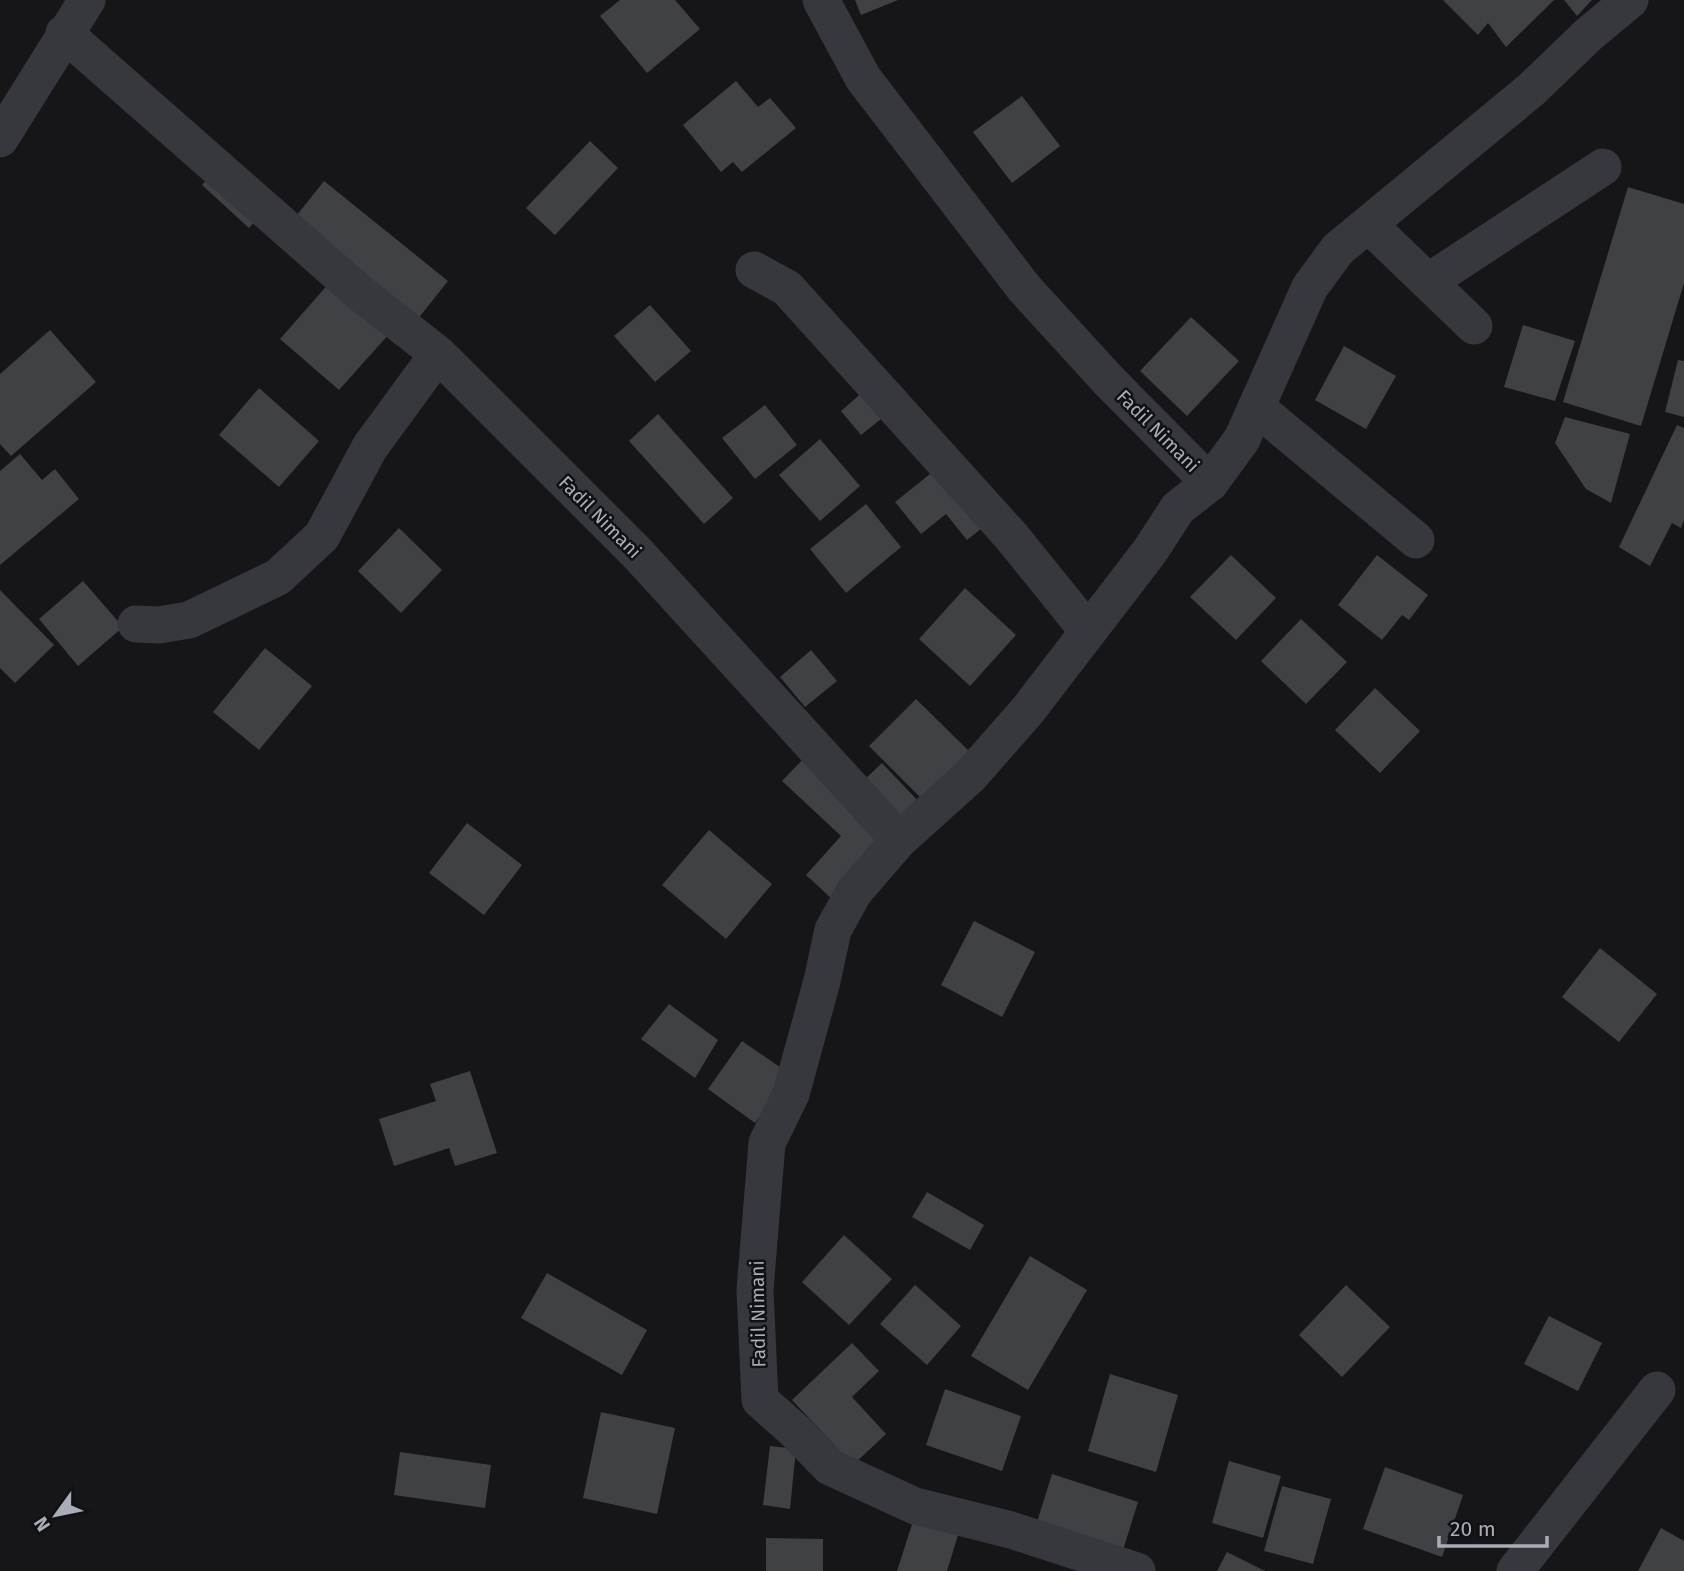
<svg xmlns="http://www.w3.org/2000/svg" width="1684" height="1571" font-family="'Fira Sans',sans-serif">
	<rect width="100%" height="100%" fill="#161618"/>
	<path fill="#404145" d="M620 0H675L700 29 647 73 600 16Z
		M855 0H898L861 15Z
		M1443 0H1554L1506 47 1488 23 1478 35Z
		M1564 0H1592L1577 16Z
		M736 81 758 107 770 98 796 128 742 172 733 162 721 172 683 125Z
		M1022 96 1060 146 1012 183 973 132Z
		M590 141 618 168 555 235 526 208Z
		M214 171 262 214 249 228 202 185Z
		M324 181 448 281 417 320 293 220Z
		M1628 187 1684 204V283L1641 426 1563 402Z
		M331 281 390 333 339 390 280 339Z
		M650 305 691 351 655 382 614 336Z
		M1191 317 1239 361 1187 416 1140 371Z
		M1523 325 1575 341 1555 401 1504 387Z
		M50 330 96 382 11 456 0 444V374Z
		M1344 346 1396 376 1366 429 1315 400Z
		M1678 360 1684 361V417L1665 412Z
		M259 388 319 441 279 487 219 435Z
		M865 390 886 415 861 435 841 411Z
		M765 405 797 445 755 479 722 438Z
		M658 414 733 498 704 524 629 441Z
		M1565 417 1630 434 1611 503 1586 489 1555 443Z
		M1677 425 1684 428V520L1681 528 1672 523 1650 566 1619 547Z
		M820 439 860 486 820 521 779 475Z
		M20 454 42 480 55 469 79 499 0 565V471Z
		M940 466 987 524 967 540 946 514 921 534 895 502Z
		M866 504 901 547 846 593 810 549Z
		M399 528 442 570 401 613 358 571Z
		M1231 555 1276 598 1236 640 1190 597Z
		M1377 555 1428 595 1409 620 1402 615 1382 640 1338 605Z
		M83 581 123 627 78 666 39 619Z
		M965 588 1016 635 970 686 919 639Z
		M0 590 54 645 15 683 0 668Z
		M1301 619 1347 662 1306 704 1261 661Z
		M265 648 312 686 259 750 213 712Z
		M811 650 837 681 805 707 780 677Z
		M1375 688 1420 731 1380 773 1335 730Z
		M916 699 971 753 924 801 869 746Z
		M805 757 890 837 832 899 806 875 841 836 782 781Z
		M882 763 921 804 903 821 864 780Z
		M467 823 522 865 484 915 429 873Z
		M709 830 772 884 726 939 662 885Z
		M974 921 1035 952 1002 1017 941 985Z
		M1600 948 1657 994 1619 1042 1562 997Z
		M669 1004 718 1040 695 1078 641 1039Z
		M742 1041 790 1074 755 1123 708 1089Z
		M470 1071 497 1153 455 1166 449 1148 394 1166 379 1119 436 1101 430 1084Z
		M927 1192 984 1225 970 1250 912 1217Z
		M844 1235 892 1279 849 1325 802 1282Z
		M1030 1256 1087 1290 1028 1390 971 1356Z
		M547 1273 647 1330 622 1375 521 1318Z
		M915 1285 961 1326 927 1365 880 1324Z
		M1346 1285 1390 1327 1342 1377 1299 1335Z
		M1549 1316 1602 1343 1578 1391 1524 1364Z
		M852 1343 879 1371 852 1397 886 1434 853 1465 792 1400Z
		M1110 1374 1178 1395 1156 1472 1088 1451Z
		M945 1389 1021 1416 1002 1471 926 1445Z
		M601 1412 675 1428 657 1514 583 1498Z
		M770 1446 796 1449 790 1509 763 1505Z
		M400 1452 491 1465 485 1508 394 1495Z
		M1229 1461 1281 1476 1263 1538 1212 1523Z
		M1385 1467 1463 1495 1442 1557 1363 1529Z
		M1052 1474 1138 1502 1123 1550 1037 1522Z
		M1282 1486 1331 1499 1313 1564 1264 1551Z
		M914 1518 959 1532 947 1571H897Z
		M1661 1528 1684 1541V1571H1638Z
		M766 1538 823 1539V1571H766Z
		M1227 1552 1265 1571H1217Z"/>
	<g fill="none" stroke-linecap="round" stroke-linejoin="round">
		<path stroke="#37383d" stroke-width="37" d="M821 0 863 78 1024 288 1109 381 1210 483 1178 508 1150 551 1028 710 970 776 899 840 854 892 833 930 822 981 791 1094 767 1143 755 1290 760 1400 795 1431 830 1467 915 1506 1011 1530 1137 1571
			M64 33 360 293 438 354 370 447 322 536 278 577 189 620 159 625 136 624
			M0 139 87 0
			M1369 225 1474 326
			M754 270 787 288 1011 536 1087 630
			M1428 282 1603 167
			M438 354 638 554 899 840
			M1256 407 1416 540
			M1210 483 1242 439 1310 287 1338 249 1532 89 1588 35 1630 0
			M1515 1571 1657 1390"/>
	</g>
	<g text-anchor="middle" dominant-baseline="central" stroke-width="5" stroke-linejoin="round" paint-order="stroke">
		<g font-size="19" fill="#a8adb8" stroke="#111113">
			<text transform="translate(1158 431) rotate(45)">Fadil Nimani</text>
			<text transform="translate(600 517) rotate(45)">Fadil Nimani</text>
			<text transform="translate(758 1314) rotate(-91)">Fadil Nimani</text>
		</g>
	</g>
	<g transform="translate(56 1515) rotate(237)" stroke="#111113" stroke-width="5" paint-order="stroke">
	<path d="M0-5L12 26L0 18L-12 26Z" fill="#a8adb8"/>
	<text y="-10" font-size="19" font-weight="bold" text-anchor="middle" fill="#a8adb8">N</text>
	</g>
	<path d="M1439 1536v10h108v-10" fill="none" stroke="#a8adb8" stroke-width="3.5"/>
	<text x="1450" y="1536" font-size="21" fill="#a8adb8" stroke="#111113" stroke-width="5" paint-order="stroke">20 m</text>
</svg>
